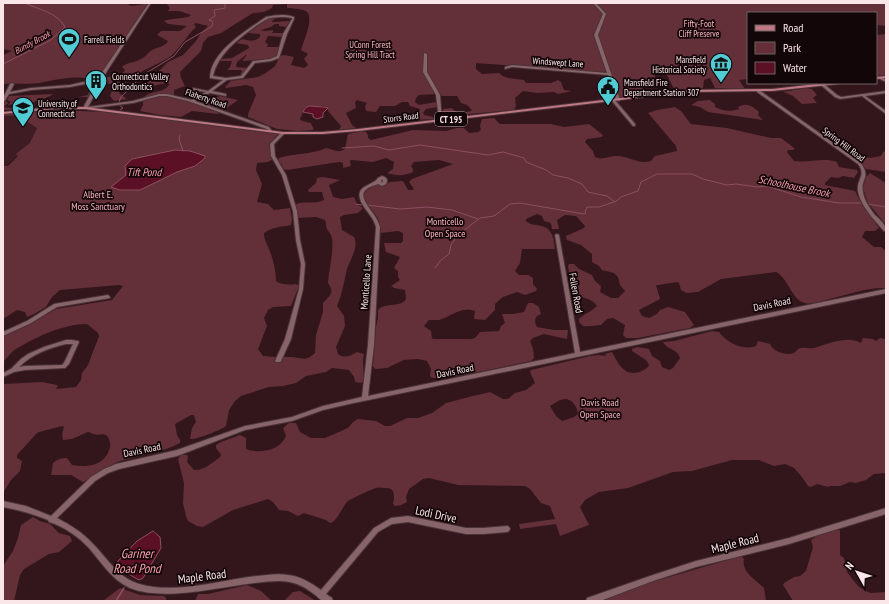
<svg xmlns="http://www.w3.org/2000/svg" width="889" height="604" font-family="'PT Sans Narrow',sans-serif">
	<rect width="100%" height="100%" fill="#32161b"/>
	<path fill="#3f1c23" d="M54 111 34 142 3 168V114Z"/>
	<path fill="#632f39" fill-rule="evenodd" d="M3 3H131L128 4 131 6 149 3 107 65 90 97H78L88 95 90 88 88 86 94 83 96 81C81 74 59 79 44 82 29 85 16 83 3 84V55L12 51 3 49Z
		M166 3H886V26L876 25V13H748V79L739 80 745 89 715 88 710 78 704 80 703 88 678 91 673 87 666 73 661 71 654 72 657 85 642 86 647 94 621 97H619L596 39 606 73 476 63V69L482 74 499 73C505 79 515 79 524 80L526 83H551L558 80 561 82 564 90 572 91 558 94 554 92 537 93 523 91 515 98 516 106 514 110 448 116 443 113V109L452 108C456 114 466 114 472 110L467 105 461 103 457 96H442L439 94 419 95 416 98 415 102 419 105 436 102 438 107 426 109 423 113 424 115 433 117 434 119 414 120 413 119 418 115 420 109 410 106 408 102H402L395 106H380L376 112 366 111 365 106 367 103 357 100 355 102 356 108 346 113 352 125 356 128 339 130 341 126 328 111 327 107 323 106 305 107 300 119 302 121 311 123 314 130 298 131 277 129 248 117V114L256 95 253 87 246 85 226 88 225 87 231 81 258 77 266 73 275 66 280 56 284 55 294 57 291 65 304 68 308 65 304 59 308 54 301 50C303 42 315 17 306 11 301 9 292 8 287 8V4L273 5 272 8 264 12 253 13 221 33 208 37 203 43 201 51 180 72 181 78 185 86 174 90V97L202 104 220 96 238 100 218 114 192 111 181 117 160 115 140 111 143 105V98C152 89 162 95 170 84 162 81 153 89 144 86L168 62 183 55 196 41 201 33 208 26 196 23 194 24 196 27C188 34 177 53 168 58 156 65 121 79 119 93L127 99 114 101 110 96 114 85 107 83H101L103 78 122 74 125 70 122 67C127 62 133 63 139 60 145 58 147 53 152 50 157 47 165 47 168 41L157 35 161 31H180L187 26 168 24 164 21 166 20 188 17 191 15 179 11H168L170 8Z
		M270 17H278L273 20 272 22 290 21 286 27 279 26V24H275L271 27 261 30 264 31 274 30 272 33H285L283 37 268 36 265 42 268 44 267 47H280L277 56 269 59 242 61 247 55H246L237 62 236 67 247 68 242 75H240L242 71 241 70H227L230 67 232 61H221V59L232 58 249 48 248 45 236 43 242 39C249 40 254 43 260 37V34L248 33Z
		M886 34V75L876 76V35Z
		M807 88 812 89 817 95 813 98 817 103 802 104 793 96 783 92Z
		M53 94C44 101 32 99 26 109L3 110V105L6 101 8 103 4 107 10 108 14 107V104L8 105 11 102 7 100 9 96Z
		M710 100 715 104V107C723 111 730 112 739 109L738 107C746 102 753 106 759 112L758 115 763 120 708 112 700 107 691 105 698 101Z
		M675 107 681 111 691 124 727 128 771 138H781L794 148V150H788L787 152 794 161C808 163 824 157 837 162L839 167 857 170 858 172 854 178 843 176 838 178 831 177 825 183V185L855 191 861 203 879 228 875 231H865L862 237 874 247H881L886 251V288C867 287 847 295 829 299 822 301 812 305 805 303 792 301 787 276 776 272L721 279 698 292 687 293 681 290 679 283 677 282 658 285H656L660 299 639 310 642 316 649 318 657 314 660 310 668 307 685 312 694 325 690 328 638 338H626L623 335 625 325 613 318 607 319 601 325C595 325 590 327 583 326L579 322V319C585 313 591 312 597 306 592 298 581 297 573 295L568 266 569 264H574L579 269 592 275 595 281 601 286 600 292 611 298H618L625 291 620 285 618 277 614 273 602 270 599 266 592 262V254L581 245 567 240 566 236 584 228 585 226 576 216 565 215 557 220 559 229H552L551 223 544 221 542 216 537 214 526 219V221C532 226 535 224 541 226 553 228 554 240 555 249H522L520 263 515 271 519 275H528L533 278V284L537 289 536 291 525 295 517 292 503 297 495 304V310L485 320 474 319 475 311C461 306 451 316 439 320 436 320 432 320 429 320L424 326 431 331 432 338 433 339H471L475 338 480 332 499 331 501 326 505 323 502 314H513L524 312 528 303H533L539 307 541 314 537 316C534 320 535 323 537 327L554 330H568L567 339 544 334 533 338 530 341 533 349 534 358 531 361 469 374 447 378H432L430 376 431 369 427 361 418 359 404 360 387 368 375 369 373 366 376 327 378 318V310C385 302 400 308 406 299L405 290 394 288 391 286 400 280 398 277V271L394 268 400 257 386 252 384 243H401L403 241V233L398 231 381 233C382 212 362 206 364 194L367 190 374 185H384L390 182 403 181 408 190H412L414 189 409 182 412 179 453 164 439 160 414 162 411 166 413 169V172C404 176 397 176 387 173L393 169 394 162 386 158 373 162 351 160 350 161 351 166 343 168V163L339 162 287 170 283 169 282 165 278 161 279 158C294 153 311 155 326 148 332 149 338 154 345 149L348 134 362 131 366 132 368 135V138L371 140 413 130 446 131 457 128H464L469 133 478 132 481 130 480 126 482 119 494 118 500 124H551L564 127 589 124 603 135 602 137 587 139 585 142 593 151 595 157C603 161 609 155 617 156 630 156 638 165 651 161L655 156 677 151 676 146 648 113 657 110Z
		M54 110 107 112 278 134 269 144 272 160 268 162 257 163 256 170 262 184 257 202 268 204 274 210 290 208 292 219 291 225C281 227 273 227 264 233 264 240 267 243 269 249 273 259 276 270 276 281 281 285 290 285 296 284L299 286 291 306 273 307 268 310 264 318 267 326 258 349 263 356 275 357H293L305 359 310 357 315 353 316 335 323 312V303C330 295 335 293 328 283 329 267 334 253 332 238 331 233 327 231 326 226 326 224 326 222 325 220L316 217 297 218 294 205C303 200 314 205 324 200L322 192H309L308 190 316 183 317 178 323 177 340 180 329 185 333 197 342 199 354 197 357 204 363 208 358 213 344 215 340 217 342 230 354 237C359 247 350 260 347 269 344 282 342 294 337 306L344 316 345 326 336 347 338 354C345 359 350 356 357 352L364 354 363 360 364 381 361 383 355 382 354 377 349 370 332 368 326 372 306 376 296 383 283 386 269 387 241 396 235 401 229 410 226 426C221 430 196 440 190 439L192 428 196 422 194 415H191L175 424 177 435 180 440V443C161 453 140 455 120 461 106 466 96 476 83 482L71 475H51L53 463C57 459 62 458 67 458L72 465C89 468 106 465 110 447 111 444 109 437 106 435 102 433 98 436 94 434 92 434 90 432 88 432L72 439 63 440 62 434 64 427 62 426 39 432 37 433 17 455V458L22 461 20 471 11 480 3 493V384L42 382 57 385 58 386 56 389 76 387 81 380 82 373 88 365 99 336 98 333 87 324C63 324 36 337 16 349 11 352 7 358 3 362V336L28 325 56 309 112 300 123 286 119 285 60 290 52 297 46 307 34 314 27 317 25 312 17 310 3 319V166H8L18 156 16 155 17 153 30 143 37 128 23 119 27 116 26 115 3 116V114Z
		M886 151V172L866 169 852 156 854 155 870 158 881 156 883 152Z
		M870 173 886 183V225L868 203 863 188 866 177Z
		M712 331 719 332C726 342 743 351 756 346L758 341 770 344C773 352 787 356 794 353 797 351 798 348 801 348 805 347 810 349 814 348 828 344 848 335 861 343L863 338 873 339 876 341 880 338 886 339V473L874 474 866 480 856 483 850 482 840 486H830L828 487 817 484 811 487 808 486 802 477 794 468 785 464 774 466 759 460H732L692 471 673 472 628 488 599 492 585 500 580 507 589 525 560 536 556 524 520 529 519 524 555 519 550 506 541 503 530 489 525 486 458 485 429 478 423 479 409 489 406 497 407 502 401 505 395 506 393 504C395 496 395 487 385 488 382 488 379 487 376 488 372 489 350 499 347 502 342 507 337 522 330 523L326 520 304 513 298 516 288 511 279 510 273 502 268 499 233 510 203 527 197 526 188 521 186 516 183 503 184 483 178 459 181 455H187L188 456 187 462 194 470C203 471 212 463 220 457L221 455 216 448V445L221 442 240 435 246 438V449C259 454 280 451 286 436L283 428 289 423H296L300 432 311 438H325L348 428 353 422 358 419 376 421 385 426H390L407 418H418L432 413 446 403 473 396 490 392 503 399H508L515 393 526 390 535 383 530 372 531 370 590 356 599 355 606 356 605 354 612 352C619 365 625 378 642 371 645 369 647 369 649 365L646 360 632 351V349L637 347 649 349 652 356 660 361 662 367 669 370 673 368 680 358C677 348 667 350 663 342L674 341ZM566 399C573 400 577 407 578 414L574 417 562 421 556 416 550 406 560 400Z
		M33 517 40 521 50 524 59 533 70 536 72 541 59 552 49 554 24 569 20 575 14 601H3V566L13 551 18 538 21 525Z
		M838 529 840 531V555L844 558 847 572 854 581 859 587 870 593 886 592V601H793L783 585 784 583 794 577 800 576 806 571 813 547 811 540 823 532 825 533 828 531Z
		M741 556 744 559C741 572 756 580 764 588L766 601H602L642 585Z
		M247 585 261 591 272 601H195L198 594H208Z
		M120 588 140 595 164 596 166 598V601H103Z
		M300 591 316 601H284L293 592Z"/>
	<path fill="#5c1026" stroke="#8b5060" d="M309 106 324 107 328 108 323 113V117L317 119 313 117V114L303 112 305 108Z
		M175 150 190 151 205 156V158L195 166 177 172 140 190H120L111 187 126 175 125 166 132 159Z
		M153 531 160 537 161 548 143 578 139 580C131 576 124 571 117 565L118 561 137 541Z"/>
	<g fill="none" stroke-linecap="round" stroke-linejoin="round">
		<path stroke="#8b5060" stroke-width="1" d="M3 64 51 40 65 27C57 12 39 10 25 3
			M119 102 121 97 143 75 174 56 185 42 211 27 213 24 212 21 209 20 215 16 214 10 225 8V4L228 3
			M118 104 123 108 120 110
			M180 135 179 139 183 151
			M342 148 374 146 389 150 420 145 488 155 503 152 524 158 526 162 546 170 553 175 568 178 582 184 588 192 607 196 615 202 621 197 638 191 641 182 657 174H692L703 179 727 185 736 184 758 187 767 186 801 197 839 203H862
			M356 204 362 205
			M868 204 886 207
			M367 205 400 209 427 207 452 210 478 219
			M435 268 441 260 449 254 451 245 458 235 480 218 494 216 510 204 520 203 584 214 586 213 585 211 587 207H599L614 202"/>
		<path stroke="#8b5060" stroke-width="1.5" d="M116 601 124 588"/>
		<g stroke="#4a3438" stroke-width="2">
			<path id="minor" d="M149 3H151L107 71 88 107 133 101 159 94H167L192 100 206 92 193 90V88L208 91 223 80 210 78C210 52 247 30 266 17 275 15 286 14 294 17V19L287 34 279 58 271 61 255 63 243 78 227 80 212 91 226 94V96L210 93 195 101 269 127 272 131 271 132H269L267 129 188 101 167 96H159L133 103 84 109 83 108 103 71ZM285 17 292 18V19L283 34 277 56 270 59 253 61 241 76 226 78 213 76C218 54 238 39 256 26 260 24 265 19 270 18 274 17 280 17 285 17Z
				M593 3H596L606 14 598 35 620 100 619 101 616 100 608 75 512 67 505 69V67L512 65 607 73 594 35 603 14Z
				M424 53 427 54V72L440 95 442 121H441L439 120 436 95 423 72Z
				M880 77H882L886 80V82L880 79Z
				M92 80 96 82 87 85 85 84 70 87 31 90 9 94 4 102H3V98L10 84 12 83 14 84 10 92 31 88 70 85Z
				M822 84H824L837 95 841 97 886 91V93L865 96 886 111V114L862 96 840 99 835 97 822 86Z
				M757 90H759L860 162C872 178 860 178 863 192 864 200 869 207 874 214 879 219 886 224 886 231H884C875 221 860 205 858 191 856 179 867 176 858 164L757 92Z
				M612 99H614L635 124V126H633L612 101Z
				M282 132H283L285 133 274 144 275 156 286 175 297 211 300 240 305 264 303 289 291 339 281 361 280 362H276L275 361 285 339 299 289 301 264 296 240 293 211 282 175 271 156 270 144Z
				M382 176C386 177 389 180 386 184L382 186 378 184C373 186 367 187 364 192 360 199 373 212 376 218 378 221 379 224 380 227L374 345 368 396 575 353 555 235 557 234 559 235 580 352 886 289V293L349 404 323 410 292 421 245 430 177 456 119 469 108 473 95 481 57 518C70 525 82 532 92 543 114 565 119 583 154 587 187 591 224 580 257 576 267 575 278 573 288 575 300 576 311 583 321 590L374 528 391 518 408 516 466 528H483L507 526 509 527 510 529 509 531 507 532 483 534H466L408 522 392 524 378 532 326 594 332 598 333 601C330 601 326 602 323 601 320 600 317 596 314 594 304 586 293 581 280 581 236 581 171 604 130 588 112 580 102 563 89 548 79 537 63 526 49 522L48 520C33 514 19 510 3 507V501L26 506 51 516 91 477 104 469 116 464 177 450 245 426 292 417 323 406 362 397 368 345 376 227C375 224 374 221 372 218 368 211 355 199 361 190 366 184 374 184 378 178ZM382 179 383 181 382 183 381 181Z
				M108 295 110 297V298L57 307 31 323 3 336V332L27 321 54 304Z
				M66 340H72L78 341 79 342 69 364 65 368 25 370 14 372 3 377V373L11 369 21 359 28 354 44 347ZM66 344H73L64 363 62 365 25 366 19 367C32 354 49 348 66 344Z
				M886 508V514L789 544 696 567 653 581 600 601H586L587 598 590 597 653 575 696 561 789 538Z"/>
		</g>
		<g stroke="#4a3438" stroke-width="2">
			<path id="major" d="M886 76V78L876 79V77Z
				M826 83H840L838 84 772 91 688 92 358 131 322 134H283L85 109H54L3 114V112L54 107H85L283 132H322L358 129 688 90 772 89Z"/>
		</g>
		<use href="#minor" fill="#876469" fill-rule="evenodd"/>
		<use href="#major" fill="#bf7783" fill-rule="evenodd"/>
	</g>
	<defs>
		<g id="stadium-pin" transform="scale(1.15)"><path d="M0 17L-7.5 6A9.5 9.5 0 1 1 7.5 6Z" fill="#51ccd5" stroke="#120608"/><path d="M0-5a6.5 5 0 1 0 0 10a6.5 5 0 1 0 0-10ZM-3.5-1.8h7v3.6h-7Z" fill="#111"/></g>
		<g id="museum-pin" transform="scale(1.15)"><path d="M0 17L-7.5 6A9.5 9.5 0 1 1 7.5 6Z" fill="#51ccd5" stroke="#120608"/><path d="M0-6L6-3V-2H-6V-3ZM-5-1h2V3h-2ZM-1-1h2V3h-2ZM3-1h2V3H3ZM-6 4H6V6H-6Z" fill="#111"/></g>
		<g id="building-pin" transform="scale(1.15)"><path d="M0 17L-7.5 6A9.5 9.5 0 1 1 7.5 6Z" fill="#51ccd5" stroke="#120608"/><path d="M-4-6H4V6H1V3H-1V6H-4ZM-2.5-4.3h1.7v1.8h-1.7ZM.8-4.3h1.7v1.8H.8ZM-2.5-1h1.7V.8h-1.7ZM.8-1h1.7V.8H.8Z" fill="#111"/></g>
		<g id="civic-pin" transform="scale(1.15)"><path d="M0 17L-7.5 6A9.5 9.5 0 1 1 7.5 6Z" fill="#51ccd5" stroke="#120608"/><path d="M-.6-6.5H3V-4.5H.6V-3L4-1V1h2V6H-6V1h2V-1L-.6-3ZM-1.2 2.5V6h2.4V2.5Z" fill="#111"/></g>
		<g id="university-pin" transform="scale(1.15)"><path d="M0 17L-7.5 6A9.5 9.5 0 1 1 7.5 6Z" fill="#51ccd5" stroke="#120608"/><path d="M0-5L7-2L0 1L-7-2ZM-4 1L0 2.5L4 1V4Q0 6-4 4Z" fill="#111"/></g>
	</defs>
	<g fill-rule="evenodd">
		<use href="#stadium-pin" x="69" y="39"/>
		<use href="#museum-pin" x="721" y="64"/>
		<use href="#building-pin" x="96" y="81"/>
		<use href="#civic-pin" x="608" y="87"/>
		<use href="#university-pin" x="23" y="108"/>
	</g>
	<g text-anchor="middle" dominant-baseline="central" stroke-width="3.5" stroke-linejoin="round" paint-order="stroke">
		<g font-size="9" fill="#fdb6c1" stroke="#120608">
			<text x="699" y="23">Fifty-Foot<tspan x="699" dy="10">Cliff Preserve</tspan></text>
			<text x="370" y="44">UConn Forest<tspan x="370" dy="10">Spring Hill Tract</tspan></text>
		</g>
		<g font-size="9" fill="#fae6e8" stroke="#120608" text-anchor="start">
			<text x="84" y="39">Farrell Fields</text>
			<text x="706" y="59" text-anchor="end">Mansfield<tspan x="706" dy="10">Historical Society</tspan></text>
			<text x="112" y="76">Connecticut Valley<tspan x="112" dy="10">Orthodontics</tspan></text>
			<text x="624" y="82">Mansfield Fire<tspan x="624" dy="10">Department Station 307</tspan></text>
			<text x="38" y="103">University of<tspan x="38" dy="10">Connecticut</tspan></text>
		</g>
		<g font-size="9" font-style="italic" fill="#fca1b0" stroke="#120608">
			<text transform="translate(32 42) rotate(-28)">Bundy Brook</text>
		</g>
		<g font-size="9" fill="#fae6e8" stroke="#120608">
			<text transform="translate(558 62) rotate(4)">Windswept Lane</text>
			<text transform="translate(206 98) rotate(19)">Flaherty Road</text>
			<text transform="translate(401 117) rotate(-7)">Storrs Road</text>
			<text transform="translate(844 144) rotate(37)">Spring Hill Road</text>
		</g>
		<rect fill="#120608" stroke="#b4a3a5" stroke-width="1" x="435" y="112" width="32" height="14" rx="3"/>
		<g font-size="9" font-weight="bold" fill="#fae6e8">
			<text x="451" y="119">CT 195</text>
		</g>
		<g font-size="10" fill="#fdb6c1" stroke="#120608">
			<text x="98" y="194">Albert E.<tspan x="98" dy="12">Moss Sanctuary</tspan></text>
			<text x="445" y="221">Monticello<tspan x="445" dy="12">Open Space</tspan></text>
			<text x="600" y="402">Davis Road<tspan x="600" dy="12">Open Space</tspan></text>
		</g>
		<g font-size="10" fill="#fae6e8" stroke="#120608">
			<text transform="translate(366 282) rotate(-86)">Monticello Lane</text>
			<text transform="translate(576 293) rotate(80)">Fellen Road</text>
			<text transform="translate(772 304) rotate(-12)">Davis Road</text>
			<text transform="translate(455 371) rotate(-12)">Davis Road</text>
			<text transform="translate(142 450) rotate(-12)">Davis Road</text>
		</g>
		<g font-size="11" font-style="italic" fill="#fca1b0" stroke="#120608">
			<text x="144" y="172">Tift Pond</text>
			<text transform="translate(794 186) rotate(12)">Schoolhouse Brook</text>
		</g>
		<g font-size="12" fill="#fae6e8" stroke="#120608">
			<text transform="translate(436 514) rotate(12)">Lodi Drive</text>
			<text transform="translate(735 543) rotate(-14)">Maple Road</text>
			<text transform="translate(202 576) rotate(-7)">Maple Road</text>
		</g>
		<g font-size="13" font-style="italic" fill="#fca1b0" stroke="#120608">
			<text x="137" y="553">Gariner<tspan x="137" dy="15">Road Pond</tspan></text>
		</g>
	</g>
	<rect width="889" height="604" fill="none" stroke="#fae6e8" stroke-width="8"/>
	<rect x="747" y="12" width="130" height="72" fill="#120608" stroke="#6f6062"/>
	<rect x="755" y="25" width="20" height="6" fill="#bf7783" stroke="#6f6062"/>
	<text x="783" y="32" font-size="12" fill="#fae6e8">Road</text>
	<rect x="755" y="42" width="20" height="12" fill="#632f39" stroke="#6f6062"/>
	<text x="783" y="52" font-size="12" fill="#fae6e8">Park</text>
	<rect x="755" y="62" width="20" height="12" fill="#5c1026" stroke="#6f6062"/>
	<text x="783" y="72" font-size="12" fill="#fae6e8">Water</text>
	<g transform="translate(857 572) rotate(309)" stroke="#120608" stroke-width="3" paint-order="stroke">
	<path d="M0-3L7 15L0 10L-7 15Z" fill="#fae6e8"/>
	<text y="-6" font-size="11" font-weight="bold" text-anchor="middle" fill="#fae6e8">N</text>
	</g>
</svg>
